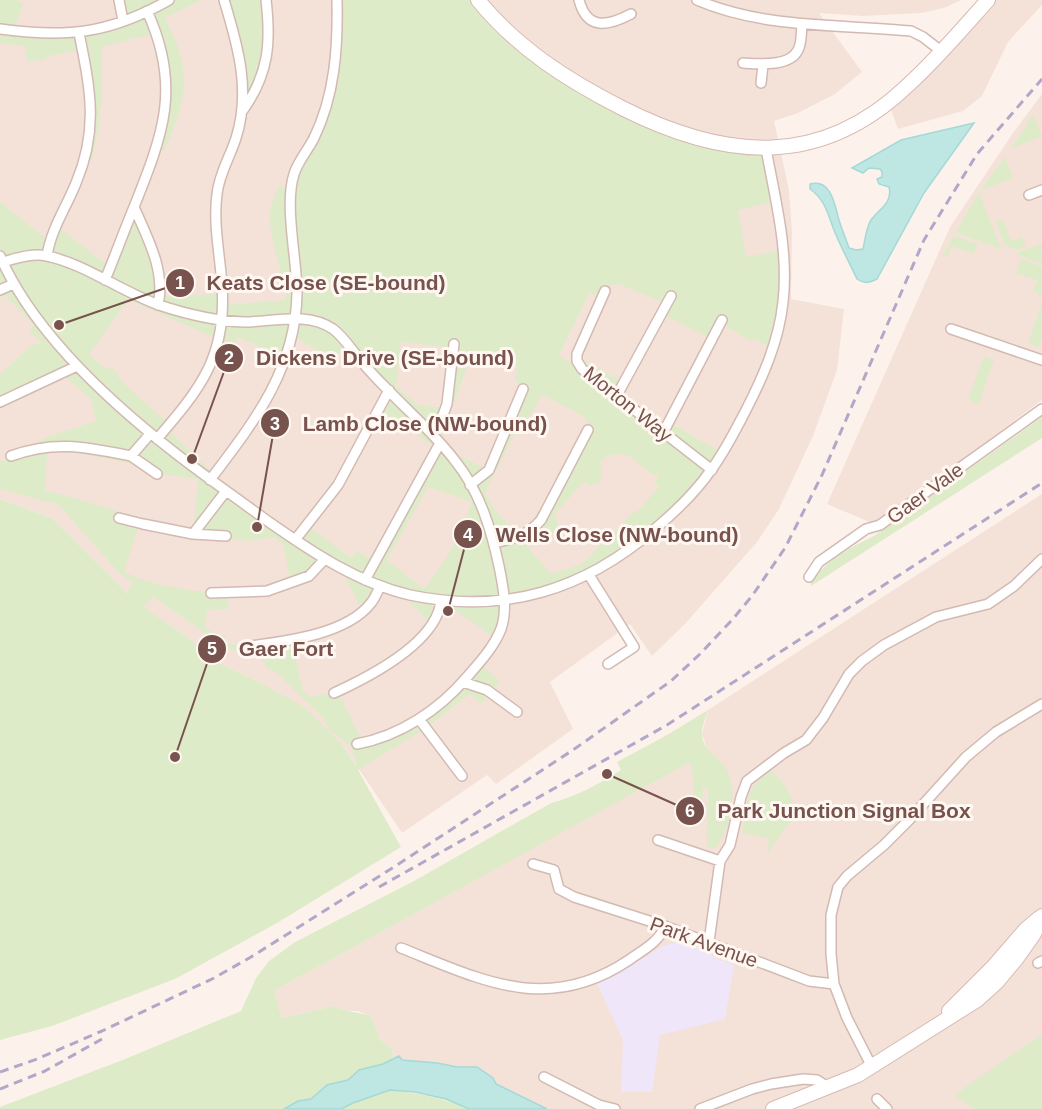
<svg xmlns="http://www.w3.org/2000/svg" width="1042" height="1109" font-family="Helvetica,sans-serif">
	<rect width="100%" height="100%" fill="#fdf2eb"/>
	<path fill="#f4e2d9" d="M0 0H961L944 8 921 13 863 16 819 13 862 72 835 94 798 113 774 121 789 190 792 231 791 299 844 309 837 370 813 436 779 509 757 542 685 624 652 656 630 624 550 682 573 729 496 784 487 775 402 833 342 744 261 683 217 662 189 638 139 605 52 518 0 499Z
		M977 0H1042V5L1008 42 982 96 963 111 898 129 890 107 952 52 987 9Z
		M1042 94V400L874 524 827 504 950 227 1013 133Z
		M1042 494V1109H526L405 1077 393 1058 392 1049 380 1039 372 1017 358 1011H344L334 1006 282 1018 274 991 708 751 702 734 708 710Z"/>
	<path fill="#efe7f9" d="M680 941 709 951 713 957 734 965 725 1019 660 1035 652 1092H621L623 1040 597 983 612 977 661 947Z"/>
	<path fill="#deebc8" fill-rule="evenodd" d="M0 0H17L23 4 14 30 49 34 123 21 119 0H201L165 18C171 32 179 46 182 61 189 93 177 123 164 151L157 148 167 98 156 33 101 47C104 86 101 121 92 160L85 158 91 125 82 49 49 56 43 60 27 61 25 46 0 43Z
		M224 0H266L269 45 243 110V83Z
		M337 0H478L527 51 662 127 766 149 775 201 738 210 746 257 782 250 784 262 773 349 755 339 749 340 727 327 726 322 712 339 660 313 666 304 619 284 611 285 602 298 589 293 559 355 567 361 584 360 624 383 617 397 663 433 669 422 722 453 677 510 589 575 505 600 496 639 442 601 432 626 401 592 380 587 363 612 340 567 325 559 291 583 283 544 273 537 248 541 193 534 198 479 157 474 132 464 104 458 75 453 47 452 45 490 105 507 141 519 124 571C141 584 204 594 227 593L228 609 207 610 205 627 216 635 225 636 224 643 251 646 292 641 303 692 310 697 338 691 363 743 419 719 479 662 500 682 481 704 470 694 426 728 358 770 401 847 277 923 175 979 52 1026 0 1040V499L52 518 128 594 129 588 133 583 118 572 59 505 0 489V462L31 449 43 438 96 421 91 399 62 374 0 402V374L33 344 42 343 29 331 34 325 4 295 0 297V202L49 241 56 225 108 266 134 207 152 251 160 296 223 294V305L286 300C284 275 267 233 270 212 272 203 276 194 279 185L291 189 314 139 333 76ZM128 300 234 346 238 337 265 349 263 358 282 368 292 335 335 361 344 342 388 390 379 409 437 449 374 561 357 551 351 558 307 525 295 540 210 479 214 474 167 429 170 425 118 378 119 375 114 369 105 368 89 354ZM401 342 454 348 445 408 418 405 396 386ZM473 349 518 366 515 378 523 389 489 470 445 449 440 443ZM542 394 586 418 588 430 547 509 539 510 534 516V528C505 531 498 515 485 493L521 421 526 423ZM620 454C636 454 643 473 659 476L654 482 659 487 636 513 634 511 603 545 601 544 582 564 551 574 527 546 538 534 547 538 555 534 558 525 555 514 583 482 590 485 599 483 602 477 600 463 606 456ZM428 487 472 502C460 534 446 563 424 589L387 560ZM152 596 225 647 263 660 267 668 276 672 323 718 329 730 351 746 357 767 342 744 304 707 261 683 217 662 189 638 143 607 151 600Z
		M1033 114 1042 136 1011 149Z
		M1005 157 1013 178 983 190 982 188Z
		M979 192 1001 248V249L959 234 957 230Z
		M1003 219 1011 241 1022 237 1026 246 1017 250 1005 245 996 222Z
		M954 236 978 244 974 254 952 246 948 257 943 255Z
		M1042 243V264L1017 255V253Z
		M1021 259 1042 267V296L1033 291 1037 280 1016 273Z
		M1042 303V338L1039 347 1028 343Z
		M984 356 994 360 978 405 968 399Z
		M1042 417V438L811 586V581C828 560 850 547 874 536Z
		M708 710C706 717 702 726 702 733 702 749 717 756 725 767 739 787 731 830 716 847L707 848 708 787H703L702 802 693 800V777L690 762 274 991 282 1018 334 1006C347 1013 359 1011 372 1017L380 1039 392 1049 393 1058 384 1064 359 1070 348 1080 327 1085 311 1099 298 1101 284 1109H0V1107L125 1059 241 1011 256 978 269 961 295 942 414 881 551 803C577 796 599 784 621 770L617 762 667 735Z
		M771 770C788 786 793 795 795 819L786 827 768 853 769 838 742 833C747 802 745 789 771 770Z
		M1042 1034V1109H975L954 1095Z
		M390 1090C419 1093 443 1098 469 1109H341L353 1103Z"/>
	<path fill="#bee7e4" stroke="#a4d9d6" stroke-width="1.5" d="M974 123 924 193 877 279C869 283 864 284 857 279 850 264 842 249 836 235 828 217 827 201 810 189V184C832 178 835 207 839 220 842 230 846 239 849 248L856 250 863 249C865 240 866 228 871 220 879 209 893 203 889 187L879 184 877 179 882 177V172L880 169 869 168 863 173 852 168 901 140Z
		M399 1056 402 1060 437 1063 457 1067H477L493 1078 496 1084 547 1109H469L446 1099 415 1092 390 1090 353 1103 341 1109H284L298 1101 311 1099 327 1085 348 1080 359 1070 383 1064Z"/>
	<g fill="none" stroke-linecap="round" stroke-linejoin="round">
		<g stroke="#d2bab2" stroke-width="12">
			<path id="street" d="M119 0 123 21
				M579 0C587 31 608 26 631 14
				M697 0C765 29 839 24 911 31L923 37 941 51
				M0 29C67 38 109 34 169 0
				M743 63C759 64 790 67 798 50 802 43 801 33 802 25
				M761 83 763 65
				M243 110C269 74 271 42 266 0
				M1029 195 1042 190
				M134 207C147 237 166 271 158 305
				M0 256C34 334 113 405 179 456 209 479 239 500 269 522 312 552 358 583 410 595 505 615 584 590 656 528 676 511 696 492 711 470 724 453 735 431 745 412 763 377 779 341 783 302 789 251 775 198 766 149
				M47 256C51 229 66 208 76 183 99 129 90 88 79 33
				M3 262C17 258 32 253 47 256 83 263 124 293 159 305 186 314 216 321 244 322 273 322 307 311 333 329 344 337 353 352 363 363 370 372 379 381 387 389 410 413 436 435 456 462 480 492 491 529 499 566 503 586 508 609 501 629 494 647 480 662 467 677 439 710 400 736 357 744
				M105 280C115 256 124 231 134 207 163 134 182 87 147 11
				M0 290 13 284
				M605 291 577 354V361L582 369 712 470
				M951 329 1042 360
				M616 397 671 296
				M0 402 77 366
				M430 432 443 415 447 404 454 344
				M663 433 722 320
				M157 439C201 388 227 356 222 285 220 255 213 224 217 194 219 174 230 157 236 138 251 91 238 46 224 0
				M11 456C55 440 86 447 131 456L150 434
				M131 456 157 474
				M210 480C254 422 296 369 297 293 297 259 284 205 294 174 298 161 308 150 314 138 335 95 338 47 337 0
				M470 485 489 470 523 389
				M119 518 143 524 193 534 226 491
				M193 534 226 536
				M295 540 338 485 389 390
				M494 543C515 538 526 537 541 520L588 430
				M589 575 634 647 608 664
				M809 577 819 562 866 529 880 525 1042 409
				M365 580 440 443
				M211 593 267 591 309 576 325 559
				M251 646C288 641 347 634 371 603 375 598 377 592 380 587
				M463 682 487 690 517 712
				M334 693C369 677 436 643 441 601
				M419 719 462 776
				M658 840 720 861
				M533 864 554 870 559 889 574 897 665 926 809 981 834 984
				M709 942 720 861 730 845 741 797 747 781 784 753 806 740 823 718 849 674 862 661 884 645 936 617 988 604 1014 586 1042 559
				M401 948C482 980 547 1015 629 960 643 950 659 942 665 926
				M1038 963 1042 961
				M872 1067 847 1018 834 984 831 954V915L838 887 847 876 884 845 909 820 966 757 996 732 1042 704
				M544 1077 599 1105 615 1109
				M877 1099 887 1109
				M700 1109 752 1089 771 1084 803 1079 817 1080 829 1088"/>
		</g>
		<g stroke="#d7bab2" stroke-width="16">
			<path id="secondary" d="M478 0C517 48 567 80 622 108 723 159 819 170 907 86 936 60 962 29 988 0
				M949 1011 993 967 1026 929 1039 918
				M773 1109 858 1075 977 1000 997 982 1017 958 1034 934 1042 916"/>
		</g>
		<use href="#street" stroke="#fff" stroke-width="9"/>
		<use href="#secondary" stroke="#fff" stroke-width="14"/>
		<path stroke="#b2a7c8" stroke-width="3" stroke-dasharray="9 6" stroke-linecap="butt" d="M379 887 667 725 1042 483
			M0 1072 37 1059 102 1031 214 978 251 957 397 865 573 750 671 681 700 654 732 620 752 596 785 548 822 475 924 240 977 154 1042 79
			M0 1089 45 1071 102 1039"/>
	</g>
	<g text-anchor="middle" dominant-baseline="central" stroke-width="6" stroke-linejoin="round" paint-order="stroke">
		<g font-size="20" fill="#78534d" stroke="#fff7f1">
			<text transform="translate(628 404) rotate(39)">Morton Way</text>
			<text transform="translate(925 493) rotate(-36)">Gaer Vale</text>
			<text transform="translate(704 942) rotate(20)">Park Avenue</text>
		</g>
	</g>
	<path fill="none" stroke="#78534d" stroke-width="2" d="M59 325L180 283M192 459L229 358M257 527L275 423M448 611L468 534M175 757L212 649M607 774L690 811"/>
	<g fill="#78534d" stroke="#fff7f1" stroke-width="2">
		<circle cx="59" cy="325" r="6"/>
		<circle cx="192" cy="459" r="6"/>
		<circle cx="257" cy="527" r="6"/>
		<circle cx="448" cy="611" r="6"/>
		<circle cx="175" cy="757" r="6"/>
		<circle cx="607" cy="774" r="6"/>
		<circle cx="180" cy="283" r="15"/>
		<circle cx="229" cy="358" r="15"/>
		<circle cx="275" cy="423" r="15"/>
		<circle cx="468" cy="534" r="15"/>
		<circle cx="212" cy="649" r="15"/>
		<circle cx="690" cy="811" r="15"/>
	</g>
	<g font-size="18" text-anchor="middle" font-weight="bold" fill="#fff">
		<text x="180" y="289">1</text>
		<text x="229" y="364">2</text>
		<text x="275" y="430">3</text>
		<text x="468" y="541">4</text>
		<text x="212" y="655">5</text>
		<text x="690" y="817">6</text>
	</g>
	<g font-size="21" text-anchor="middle" font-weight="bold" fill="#78534d" stroke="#fff7f1" stroke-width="6" stroke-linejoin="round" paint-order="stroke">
		<text x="326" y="290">Keats Close (SE-bound)</text>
		<text x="385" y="365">Dickens Drive (SE-bound)</text>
		<text x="425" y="431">Lamb Close (NW-bound)</text>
		<text x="617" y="542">Wells Close (NW-bound)</text>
		<text x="286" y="656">Gaer Fort</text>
		<text x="844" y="818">Park Junction Signal Box</text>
	</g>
</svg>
